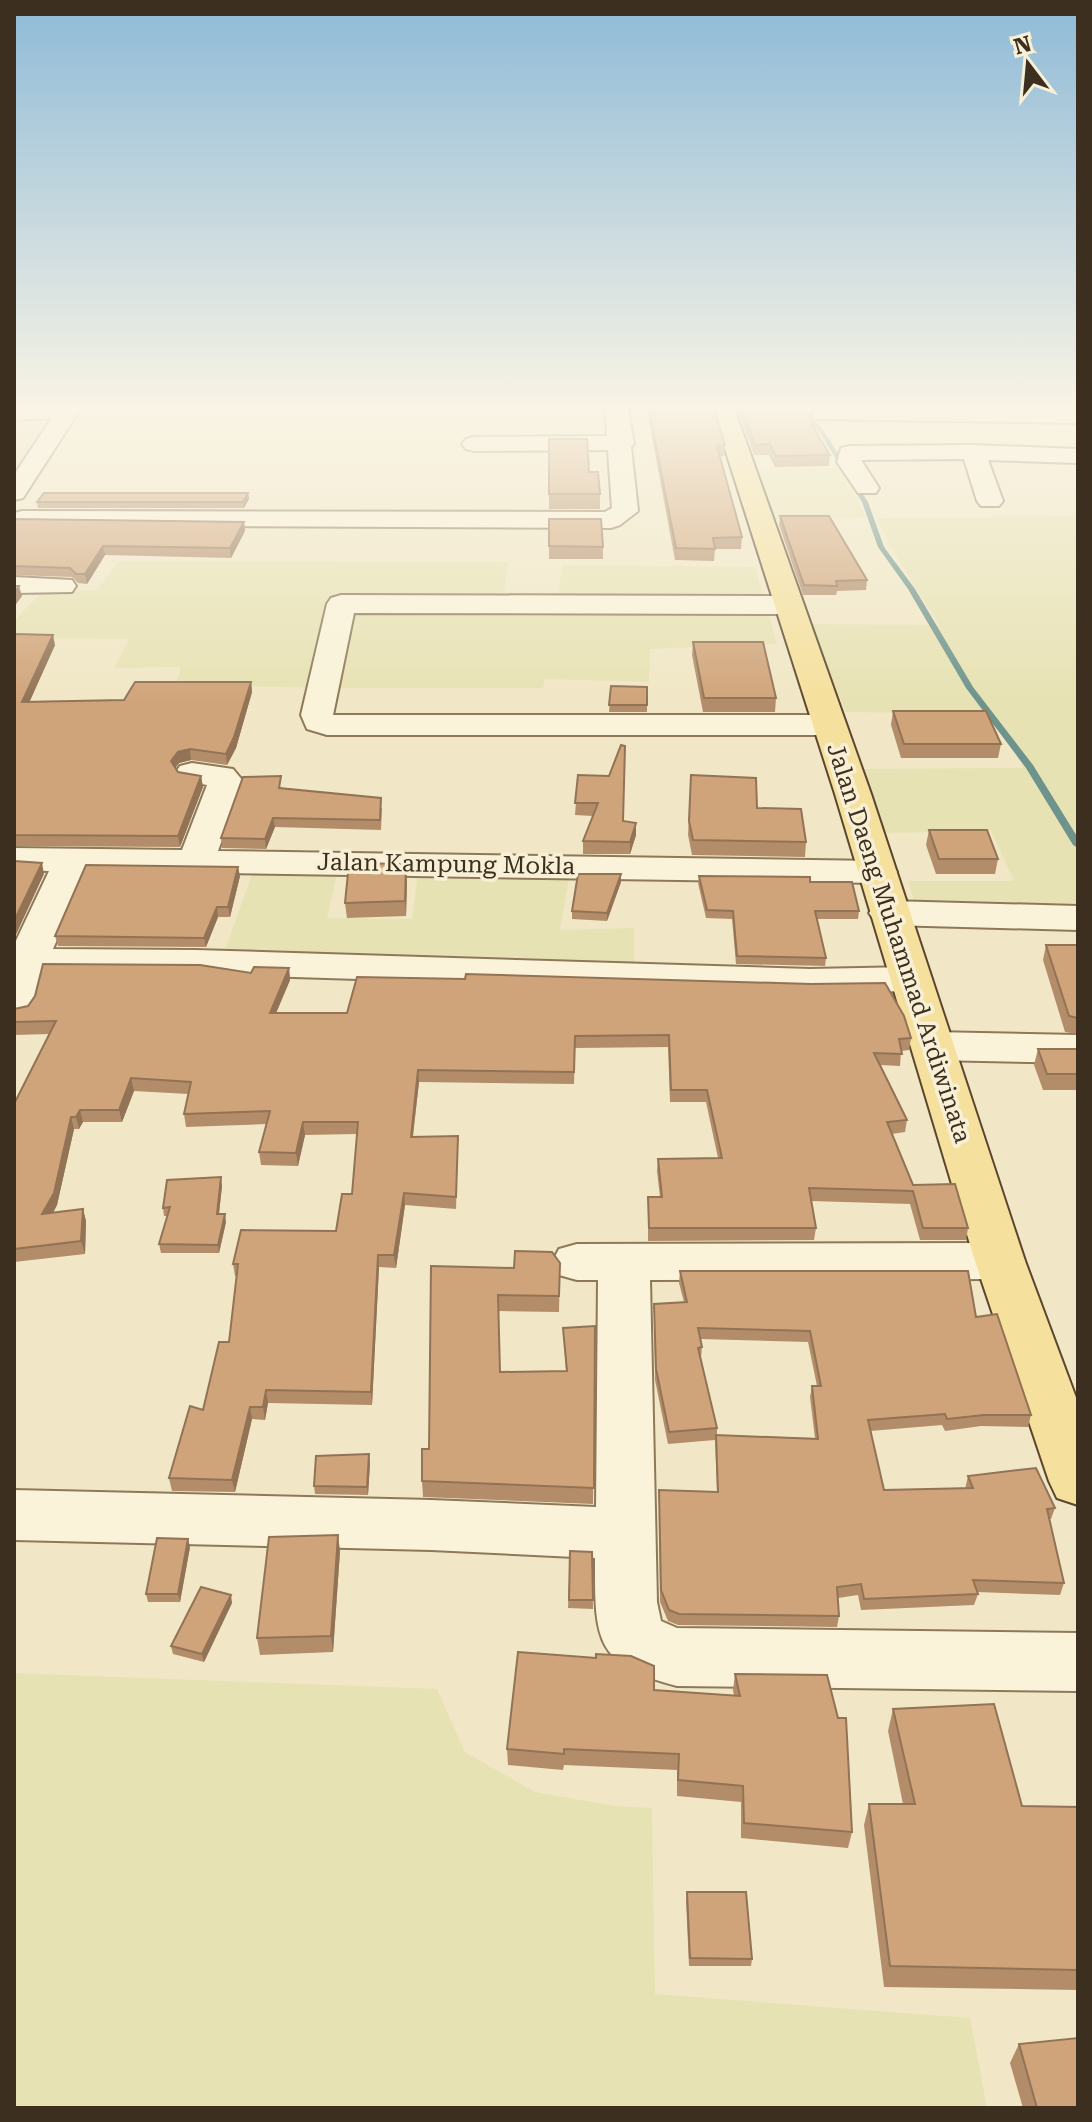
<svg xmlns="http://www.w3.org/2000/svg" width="1092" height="2122" font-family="'Roboto Serif',serif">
	<rect width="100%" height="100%" fill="#f1e7c6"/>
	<path fill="#e7e2b3" d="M56 416 14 474V418Z
		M838 468 866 517 774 519 755 469Z
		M1078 516V907L915 904 908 881H1014L991 831 886 833 860 769 1024 768 994 714 846 712 809 624 939 625 892 549 877 518Z
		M119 561 508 562 503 599H557L563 565 755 567 777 644 650 649 649 682 545 679 543 688H335L176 685 181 667 114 668 129 639 14 638V621L42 592 97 590Z
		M254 868 338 870 327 918 412 919 418 873 570 874 560 930 634 928V970L223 956Z
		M14 1673 437 1689 465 1752 535 1792 615 1806 652 1808 655 1994 970 2018 987 2108H14Z"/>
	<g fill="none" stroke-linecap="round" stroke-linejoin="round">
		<path fill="#6d938c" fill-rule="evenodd" d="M794 405H800L824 431 847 468 846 469H842L820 433Z
			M851 482H855L868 502 884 547 915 589 973 687 1033 765 1078 838V848L1073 845 1026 768 966 688 908 589 878 547 862 502 850 483Z"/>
		<g stroke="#8d795a" stroke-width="4">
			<path id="minor" d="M83 405 23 498 14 500V475L52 418 14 420V406Z
				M605 405H627L634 443 631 447 638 511 620 525 611 528 14 525V513L22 511 605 512 612 508 608 450 474 451 466 449 462 444 466 439 474 437 607 436Z
				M823 407 1078 409V423L815 419 812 414 815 409Z
				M974 445 1078 449V463L988 460 1003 501 999 506H981L977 501 964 459 861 460 879 488 876 493H858L837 462 841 448 849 446Z
				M14 577 72 580 76 586 72 592 14 593Z
				M341 595 789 596 799 599 803 605 799 611 789 614 354 613 333 715H828L840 718 844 725 840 732 828 735H327L307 729 301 715 327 604 331 598Z
				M192 763 233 769 243 781 218 851 878 861 891 864 897 872 891 880 878 883 86 871 53 949 196 950 810 969 911 967 926 970 932 979 926 988 911 991 810 993 196 974 44 973 35 1007 29 1016 14 1020V945L49 871 14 870V848L182 850 207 785 180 780 175 773 180 766Z
				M889 901 1078 906V930L889 925 875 921 869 913 875 905Z
				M933 1032 1078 1035V1063L933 1060 918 1056 911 1046 918 1036Z
				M1000 1243 1018 1248 1025 1261 1018 1274 1000 1279 650 1280 657 1602 661 1621 677 1628 1078 1633V1691L677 1686C593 1665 595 1638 595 1558L431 1550 14 1540V1490L431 1500 596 1507 598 1280H577L559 1275 552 1262 559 1249 577 1244Z"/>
		</g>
		<g stroke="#5b462f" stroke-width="4">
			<path id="major" d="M711 405H733L871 794 1025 1261 1078 1403V1505L1057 1498 1049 1481 975 1261 835 794Z"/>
		</g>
		<use href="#minor" fill="#faf3da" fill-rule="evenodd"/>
		<use href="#major" fill="#f5e09d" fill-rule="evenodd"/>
	</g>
	<path fill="#b38d69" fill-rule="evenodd" d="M646 405H713L725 445 724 456H720L742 537 741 549H715L714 561 675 560Z
		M736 405H801L815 425V430L830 455 829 466 775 467 769 455H754Z
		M1047 405H1078V407L1047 406Z
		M549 439 589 472 600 494V509H549Z
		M248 493 249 499 244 508H38L37 502Z
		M780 516 867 580 866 590 837 591 836 595H803L779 525Z
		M14 519 244 522 245 531 231 558 105 555 87 584 78 583 72 577 14 575Z
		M549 519 603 547V559H549Z
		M14 634 55 645 29 702 124 700 251 682 252 692 236 748 227 765 191 760 179 763 175 768 178 772 201 776 203 787 180 847 14 846Z
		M693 642 776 698 775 712H703L692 655Z
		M611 686 647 687V712H609Z
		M893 711 1001 744 998 758H901L891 725Z
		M578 775 623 821 636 823V835L630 854H583V841L593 816 575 815Z
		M691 775 757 808 806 842 805 857 692 855 688 835Z
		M282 786 281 788 382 808 381 830 275 827 266 849 222 848 221 838Z
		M929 830 998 859 995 874H936L926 845Z
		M240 876 230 917H218L206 947 58 946 55 936Z
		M699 876 810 882 859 911 858 919H817L826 958 825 966 736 964 732 919 706 918 698 883Z
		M407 879 406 916 347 918 345 903Z
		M621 882 607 921 572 919V911Z
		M1046 945H1078V1034L1065 1032 1043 960Z
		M289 968 290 980 276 1013 911 1038 909 1050 901 1051 900 1066 880 1065 907 1120 905 1132 892 1134 913 1185 968 1228 966 1240H920L910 1204 811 1201 816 1228 814 1240 648 1241V1197H660L657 1171 658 1159 718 1158 706 1102H670L668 1047 575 1048 574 1084 419 1082 413 1137 458 1148 456 1209 405 1205 396 1268 379 1267 372 1405 268 1403 265 1420 252 1419 235 1492 172 1491 169 1478 203 1410 229 1342 237 1276H235L233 1264 336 1231 352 1194 357 1134 305 1135 298 1166 261 1165 259 1152 267 1124 186 1127 184 1114 188 1094 134 1091 122 1122H83L79 1129H74L57 1205 53 1213 83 1209 86 1221 85 1254 14 1262V1104L50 1034 14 1035V1009Z
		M1038 1049H1078V1090H1043L1034 1065Z
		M222 1186 219 1214 226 1222 219 1253H161L159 1244 168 1216H164L163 1208Z
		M560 1263 559 1312 498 1311 500 1372 566 1371 563 1328 595 1326 593 1504 423 1497 422 1481 429 1449 431 1266 514 1268Z
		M680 1271 976 1317 1031 1415 1028 1427 981 1426 945 1431 942 1425 870 1431 884 1490 965 1489 968 1476 1055 1508 1051 1519H1049L1064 1583 1060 1595 977 1592 978 1594 974 1605 861 1610 858 1595 838 1598 839 1616 837 1627 678 1625 668 1621 660 1602 659 1490 717 1492 715 1440 668 1444 655 1380 654 1304 684 1302 679 1283ZM700 1339 808 1342 817 1386H812L810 1397 815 1438 717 1435V1428L701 1358 702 1347Z
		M370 1463 368 1495 315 1494 314 1486Z
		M190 1547 180 1602H148L146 1594Z
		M340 1551 333 1652 260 1655 257 1638Z
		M570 1551 592 1552 593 1609 568 1608Z
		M232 1603 204 1662 173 1654 171 1646Z
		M735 1674 852 1832 848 1848 741 1838V1802L677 1796V1770L564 1765 563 1770 508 1765 507 1749 654 1690 734 1696 733 1690Z
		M893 1709 1022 1806 1078 1807V1990L884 1987 864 1825 869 1804H903L888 1731Z
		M687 1892 752 1959 751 1966H689L686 1900Z
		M1019 2044 1078 2108H1023L1010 2063Z"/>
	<path fill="#927355" d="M248 493 249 499 244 508 243 502Z
		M244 522 245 531 231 558 230 548Z
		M103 546 105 555 87 584 85 574Z
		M19 586 22 596 14 607V594Z
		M53 635 55 645 25 712 22 702Z
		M251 682 252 692 236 748 227 765 226 754Z
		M190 749 191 760 179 763 173 771 171 761 178 752Z
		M201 776 203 787 180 847 178 836Z
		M273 818 275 827 266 849 265 839Z
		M636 823V835L630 854V842Z
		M42 863 44 874 14 939V921Z
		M406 864 407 879 406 916 405 901Z
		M238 867 240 876 230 917 228 907Z
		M621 874V882L607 921V913Z
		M217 907 218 917 206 947 204 938Z
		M289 968 290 980 271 1025 270 1013Z
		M418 1070 419 1082 411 1149V1137Z
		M131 1078 134 1091 122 1122 119 1110Z
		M80 1110 83 1122 79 1129 76 1117Z
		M71 1117 74 1129 57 1205 46 1226 42 1214Z
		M303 1122 305 1135 298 1166 296 1153Z
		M221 1177 222 1186 218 1222 217 1214Z
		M404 1193 405 1205 396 1268 394 1255Z
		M83 1209 86 1221 85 1254 81 1241Z
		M225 1214 226 1222 219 1253 218 1245Z
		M378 1255 379 1267 372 1405 371 1392Z
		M266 1390 268 1403 265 1420 263 1407Z
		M250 1407 252 1419 235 1492 232 1480Z
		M369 1454 370 1463 368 1495 367 1487Z
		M338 1535 340 1551 333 1652 331 1636Z
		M188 1539 190 1547 180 1602 178 1594Z
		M231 1595 232 1603 204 1662 202 1654Z"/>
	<path fill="#d0a47a" stroke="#927355" stroke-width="2" d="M648 405H713L725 445 717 446 742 537 713 538 715 549 676 548Z
		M740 405H801L815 425H812L830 455 776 456 770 444 755 445Z
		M549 439H587L589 472H598L600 494H549Z
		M44 493H248L243 502H37Z
		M780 516H829L867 580 836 581 837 586 804 585Z
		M14 519 244 522 230 548 103 546 85 574H76L70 568 14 566Z
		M549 519H601L603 547 549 546Z
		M14 586H19L14 594Z
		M14 634 53 635 22 702 124 700 135 682H251L234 737 226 754 190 749 178 752 171 761 178 772 201 776 178 836 14 835Z
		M693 642H763L776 698H704Z
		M611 686 647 687V705H609Z
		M893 711H986L1001 744H904Z
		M621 745 625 746 623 821 636 823 630 842 583 841 598 803H575L578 775 609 776Z
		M691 775 756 778 757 808 801 809 806 842 693 840 689 821Z
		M281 776 279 788 381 798 380 820 273 818 265 839 221 838 243 777Z
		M929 830H987L998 859H939Z
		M14 861 42 863 14 921Z
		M349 863 406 864 405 901 345 903Z
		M86 865 238 867 228 907H217L204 938 55 936Z
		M578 874H621L607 913 572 911Z
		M699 876 810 877V882H852L859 911H815L826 958 737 956 733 911 707 910Z
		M1046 945H1078V1018L1069 1016Z
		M43 964 200 965 251 973 254 967 289 968 270 1013H347L357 977 465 979 466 974 811 984 885 983 904 1016 911 1038 899 1039 902 1054 874 1053 907 1120 887 1122 913 1185 955 1184 968 1228H923L913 1191 809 1188 816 1228H649L648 1197H662L658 1159 722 1158 707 1090H671L669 1035 575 1036 574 1072 418 1070 411 1137 458 1136 456 1197 404 1193 394 1255H378L371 1392 266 1390 263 1407H250L232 1480 169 1478 190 1406 203 1410 219 1342H229L238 1264H233L241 1230 336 1231 342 1194H352L358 1122H303L296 1153 259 1152 270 1111 184 1114 191 1082 131 1078 119 1110H80L76 1117H71L54 1193 42 1214 83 1209 81 1241 14 1249V1104L56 1021 14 1022V1009L28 1006 35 996Z
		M1038 1049H1078V1074H1047Z
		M221 1177 217 1214H225L218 1245 159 1244 170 1207 163 1208 167 1180Z
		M515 1251 552 1252 560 1263 559 1296 498 1295 500 1372 567 1371 563 1328 595 1326 594 1488 422 1481V1449H429L431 1266 514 1268Z
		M680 1271H968L976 1317 997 1314 1031 1415H984L947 1419 945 1414 868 1420 884 1490 973 1488 968 1476 1036 1468 1055 1508 1047 1509 1064 1583 973 1580 978 1594 864 1599 861 1584 837 1587 839 1616 679 1614 669 1610 661 1590 659 1490 718 1492 716 1435 818 1439 812 1386H821L810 1331 698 1328 702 1347 698 1348 717 1428 669 1432 656 1369 654 1304 687 1302Z
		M369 1454 367 1487 314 1486 316 1456Z
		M338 1535 331 1636 257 1638 269 1537Z
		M157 1538 188 1539 178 1594H146Z
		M570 1551 592 1552 593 1600H569Z
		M201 1587 231 1595 202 1654 171 1646Z
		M518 1652 596 1658V1654L631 1656 654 1666V1690L740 1696 735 1674 827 1675 838 1718H846L852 1832 744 1823 743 1786 678 1780 679 1754 564 1749V1754L507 1749Z
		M994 1704 1022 1806 1078 1807V1970L890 1966 869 1804H915L893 1709Z
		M687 1892H746L752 1959 690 1958Z
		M1078 2038V2108H1037L1019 2044Z"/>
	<linearGradient id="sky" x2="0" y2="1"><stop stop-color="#8ebad7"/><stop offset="0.58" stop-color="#f9f4e5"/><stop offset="1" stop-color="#f9f4e5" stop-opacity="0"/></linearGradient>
	<rect width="1092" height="702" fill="url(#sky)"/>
	<g text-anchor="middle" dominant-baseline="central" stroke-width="7" stroke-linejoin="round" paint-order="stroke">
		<g font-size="24" fill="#3d2f1f" stroke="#f7f0d6">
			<text transform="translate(446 864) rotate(1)">Jalan Kampung Mokla</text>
			<text transform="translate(899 943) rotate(72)">Jalan Daeng Muhammad Ardiwinata</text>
		</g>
	</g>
	<rect width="1092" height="2122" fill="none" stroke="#3d2f1f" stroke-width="32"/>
	<g transform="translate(1028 64) rotate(344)" stroke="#f7f0d6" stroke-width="6" paint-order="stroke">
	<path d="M0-6L14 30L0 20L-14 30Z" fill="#3d2f1f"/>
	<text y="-12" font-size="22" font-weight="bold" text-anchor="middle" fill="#3d2f1f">N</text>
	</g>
</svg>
